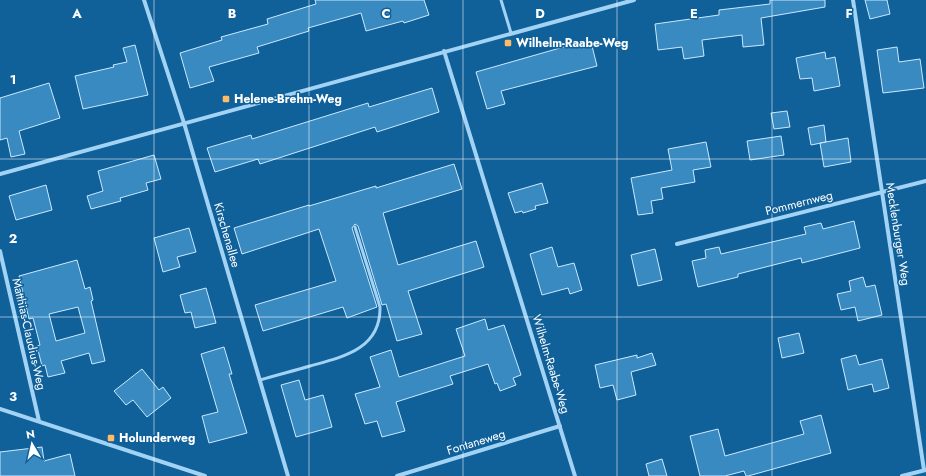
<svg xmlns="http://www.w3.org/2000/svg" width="926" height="476" font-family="Jost,sans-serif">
	<rect width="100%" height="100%" fill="#10609a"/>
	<path fill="#398ac1" stroke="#cbe9fe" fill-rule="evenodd" d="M315 0H424L429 15 404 23 403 21 366 31 361 13 308 28 309 31 257 47 259 53 209 67 214 81 190 88 180 53 222 40 221 37 268 24 267 19 316 4Z
		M770 0H825V7L761 18 764 45 743 47 742 35 702 40 704 56 684 59 682 47 658 50 655 24 719 15V10L770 4Z
		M865 0H887L890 14 870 19Z
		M581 42 583 48 592 46 597 66 501 91 505 104 487 109 476 72Z
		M135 45 148 95 83 109 75 76 114 67 113 65 127 62 123 48Z
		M897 47 899 62 920 59 924 88 883 93 877 50Z
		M825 52 826 59 835 57 840 86 814 91 812 78 800 79 796 58Z
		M49 83 60 118 19 131 25 154 11 157 7 138 0 140V98Z
		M432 88 439 112 377 132 375 127 260 164 258 159 215 172 207 148 251 135 252 139 368 103 369 107Z
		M787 111 790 127 774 129 771 113Z
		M824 125 826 142 811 145 808 128Z
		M781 136 784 155 750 160 747 141Z
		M848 138 851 162 824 167 820 143Z
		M706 142 711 167 693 170 695 182 661 188 663 199 651 201 653 213 638 215 631 178 672 170 668 149Z
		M154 155 161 179 146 183 148 190 120 198 121 201 91 209 87 196 103 191 98 171Z
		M454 164 462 189 383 213 398 265 476 241 484 267 408 291 422 334 397 341 386 304 382 305 358 226 355 224 352 228 377 307 347 318 343 307 263 331 255 305 336 281 319 229 242 254 234 228 309 205V206L376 186V188Z
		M542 183 548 203 535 206 536 209 523 213 522 211 515 213 508 193Z
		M46 185 52 210 16 220 9 196Z
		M854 221 860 248 802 263 801 258 738 274V277L698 287 692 261 706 258 705 250 719 247 721 254 806 234 804 227 821 223 823 229Z
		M189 228 196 252 177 257 180 267 163 272 154 238Z
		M552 247 558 267 574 263 582 290 570 294 568 288 542 295 530 254Z
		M655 249 662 280 638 286 631 255Z
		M77 260 85 289 90 287 93 300 91 301 105 361 92 364 89 353 61 361 65 373 48 377 45 365 42 366 37 346 40 345 33 318 29 319 19 276ZM78 307 85 333 56 341 49 314Z
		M863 277 866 287 875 285 882 315 858 321 855 307 841 310 837 294 851 291 849 281Z
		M206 288 216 323 195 328 191 312 185 313 180 295Z
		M485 319 488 330 504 325 521 375 513 378 516 385 500 391 497 383 495 384 488 364 450 376 453 384 396 402 405 431 382 437 377 421 365 424 355 394 380 387 370 357 391 350 399 377 465 356 456 329Z
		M799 333 804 353 782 358 778 338Z
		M224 347 232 374H229L247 433 209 443 202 416 218 412 201 354Z
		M652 353 656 365 631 372 636 395 617 400 613 385 600 388 595 365 637 355V358Z
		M856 355 859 365 882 359 889 388 874 392 872 384 848 390 841 359Z
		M142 369 159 390 163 387 171 398 147 417 133 400 126 405 114 391Z
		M299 380 305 400 323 395 332 427 296 437 281 385Z
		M821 415 831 453 748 476H746L744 471 725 476H700L690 436 718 429 725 456 804 434 800 421Z
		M42 447 44 461 70 454 75 476H0V452Z
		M662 459 667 476H649L646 464Z"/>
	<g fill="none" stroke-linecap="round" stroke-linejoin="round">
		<path stroke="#a2d3f4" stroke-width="3" d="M501 0 511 33
			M260 380C277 375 293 371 310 366 343 357 381 349 380 307L355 227"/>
		<path stroke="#a2d3f4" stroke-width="4" d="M144 0 184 123 288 476
			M853 0 924 470
			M444 51 575 476
			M0 174 634 0
			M677 244 926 181
			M0 251 39 421
			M0 409 205 476
			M397 476 560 426
			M902 476 926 470"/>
	</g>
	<path fill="none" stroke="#fff" stroke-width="1" stroke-opacity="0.55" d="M154 0V476M309 0V476M463 0V476M617 0V476M772 0V476M0 159H926M0 317H926"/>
	<g fill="#ffbc66" stroke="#10609a" stroke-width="1.5">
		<rect x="504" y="39" width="8" height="8" rx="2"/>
		<rect x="222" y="95" width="8" height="8" rx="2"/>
		<rect x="107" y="434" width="8" height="8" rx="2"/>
	</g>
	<g text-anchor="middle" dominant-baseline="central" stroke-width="3" stroke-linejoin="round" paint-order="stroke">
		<g font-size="12" font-weight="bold" fill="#fff" stroke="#10609a" text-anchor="start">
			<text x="516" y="43">Wilhelm-Raabe-Weg</text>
			<text x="234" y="99">Helene-Brehm-Weg</text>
			<text x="119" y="438">Holunderweg</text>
		</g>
		<g font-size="12" fill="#fff" stroke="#10609a">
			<text transform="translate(799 203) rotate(-14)">Pommernweg</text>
			<text transform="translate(898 234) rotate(81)">Mecklenburger Weg</text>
			<text transform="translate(227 235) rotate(74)">Kirschenallee</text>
			<text transform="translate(29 334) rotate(77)">Matthias-Claudius-Weg</text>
			<text transform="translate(551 364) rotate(73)">Wilhelm-Raabe-Weg</text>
			<text transform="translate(476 442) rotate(-17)">Fontaneweg</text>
		</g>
	</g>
	<g font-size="13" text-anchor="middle" font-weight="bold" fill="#fff" stroke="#10609a" stroke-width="3" stroke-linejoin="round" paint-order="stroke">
		<text x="77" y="18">A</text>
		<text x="232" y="18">B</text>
		<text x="386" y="18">C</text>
		<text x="540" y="18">D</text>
		<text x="694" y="18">E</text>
		<text x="849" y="18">F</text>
		<text x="13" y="84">1</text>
		<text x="13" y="243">2</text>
		<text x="13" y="401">3</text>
	</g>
	<g transform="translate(32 444) rotate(351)" stroke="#10609a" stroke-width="3" paint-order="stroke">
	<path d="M0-3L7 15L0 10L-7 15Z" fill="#ffffff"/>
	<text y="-6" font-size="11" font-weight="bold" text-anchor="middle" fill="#ffffff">N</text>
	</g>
</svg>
